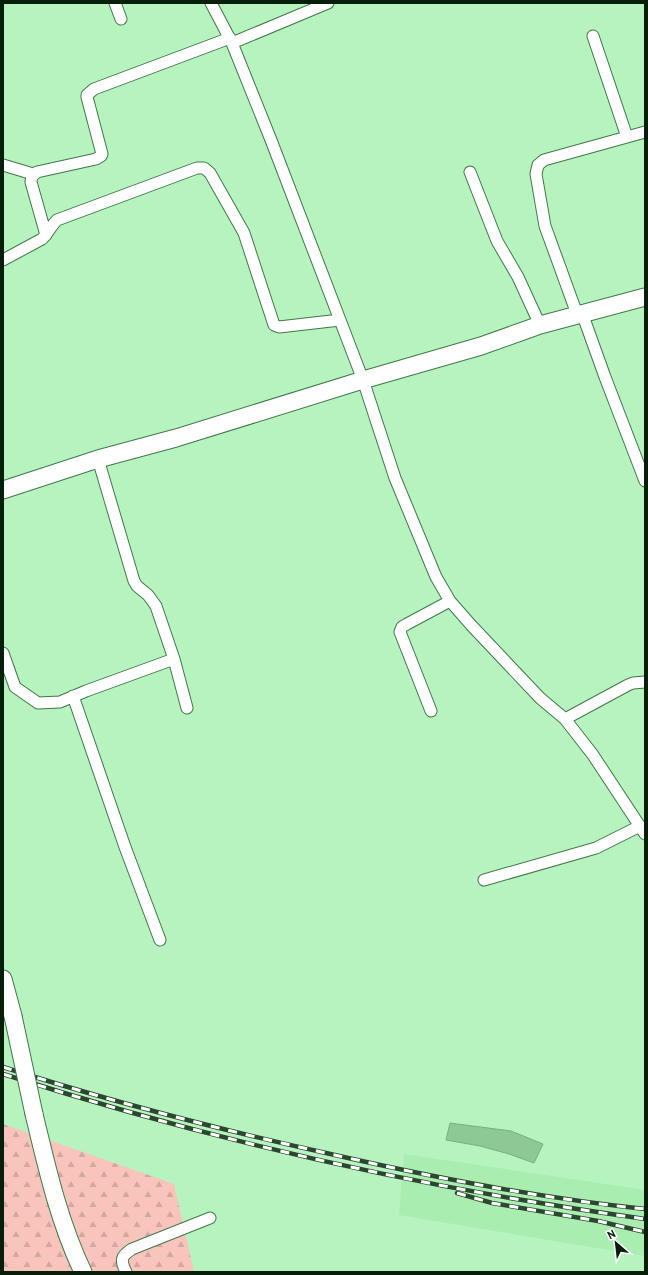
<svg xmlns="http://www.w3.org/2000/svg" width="648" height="1275" font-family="'PT Sans',sans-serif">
	<defs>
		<pattern id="forest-firs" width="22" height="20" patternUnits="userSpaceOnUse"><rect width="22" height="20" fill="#f8c4bc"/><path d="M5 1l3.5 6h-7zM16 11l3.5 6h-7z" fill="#d3a8a0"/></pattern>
	</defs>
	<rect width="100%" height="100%" fill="#b7f3be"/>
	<path fill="#a9edb1" d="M404 1154 645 1190V1256L399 1215Z"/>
	<path fill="url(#forest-firs)" d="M3 1124 174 1184 194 1272H3Z"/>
	<path fill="#8ec995" stroke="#76b17e" d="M450 1123 511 1131 543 1144 534 1163 509 1154 480 1146 446 1140Z"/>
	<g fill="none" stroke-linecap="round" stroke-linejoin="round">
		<g stroke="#407949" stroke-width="13">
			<path id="street" d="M115 3 121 19
				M211 3 232 43 271 140 363 380 395 478 436 577 450 601 471 625 540 698 565 719 593 755 645 834
				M593 36 627 137
				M232 43 328 3
				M3 165 33 174
				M470 172 497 241 518 277 540 325
				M46 235 31 182C31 177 33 175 37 172L96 159 101 156 102 154 87 97V95L94 89 230 38
				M3 260 42 239C48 233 51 226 57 220L197 168H204L210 173 244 233 274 325 279 327 340 320
				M582 313 605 377 645 481
				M577 314 545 226 536 174 538 165 544 160 645 132
				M98 459 134 581 137 586 148 595 156 606 174 659 187 708
				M3 653 15 687 38 703 60 702 86 691 174 659
				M73 696 125 847 160 940
				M431 711 400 632 402 627 407 624 450 601
				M565 719 628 685 633 683 645 682
				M484 880 596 848 640 826
				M126 1272C120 1260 121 1256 132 1249L210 1218"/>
		</g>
		<g stroke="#407949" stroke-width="19">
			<path id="primary" d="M3 490 98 459 176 438 363 380 481 346 540 325 645 297
				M3 979 13 1016
				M34 1114C47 1168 59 1222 83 1272"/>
		</g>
		<use href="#street" stroke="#fff" stroke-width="11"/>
		<use href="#primary" stroke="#fff" stroke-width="17"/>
		<g stroke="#2a482e" stroke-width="4.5">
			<path id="rail" d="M3 1067C109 1101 217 1129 326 1153 431 1177 538 1198 645 1209
				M3 1074C212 1141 428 1189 645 1219
				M457 1193 492 1203 598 1221 645 1232"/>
		</g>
		<use href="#rail" stroke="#fff" stroke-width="3" stroke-dasharray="9" stroke-linecap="butt"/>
		<g stroke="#407949" stroke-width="19" stroke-linecap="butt">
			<path id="primary-bridge" d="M13 1016 34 1114"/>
		</g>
		<use href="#primary-bridge" stroke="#fff" stroke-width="17"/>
	</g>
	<rect width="648" height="1275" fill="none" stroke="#071e0b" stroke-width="8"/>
	<g transform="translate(616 1243) rotate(332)" stroke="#ffffff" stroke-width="3" paint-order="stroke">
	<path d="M0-3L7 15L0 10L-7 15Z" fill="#071e0b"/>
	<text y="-6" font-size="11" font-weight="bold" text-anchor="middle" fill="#071e0b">N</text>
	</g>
</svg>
